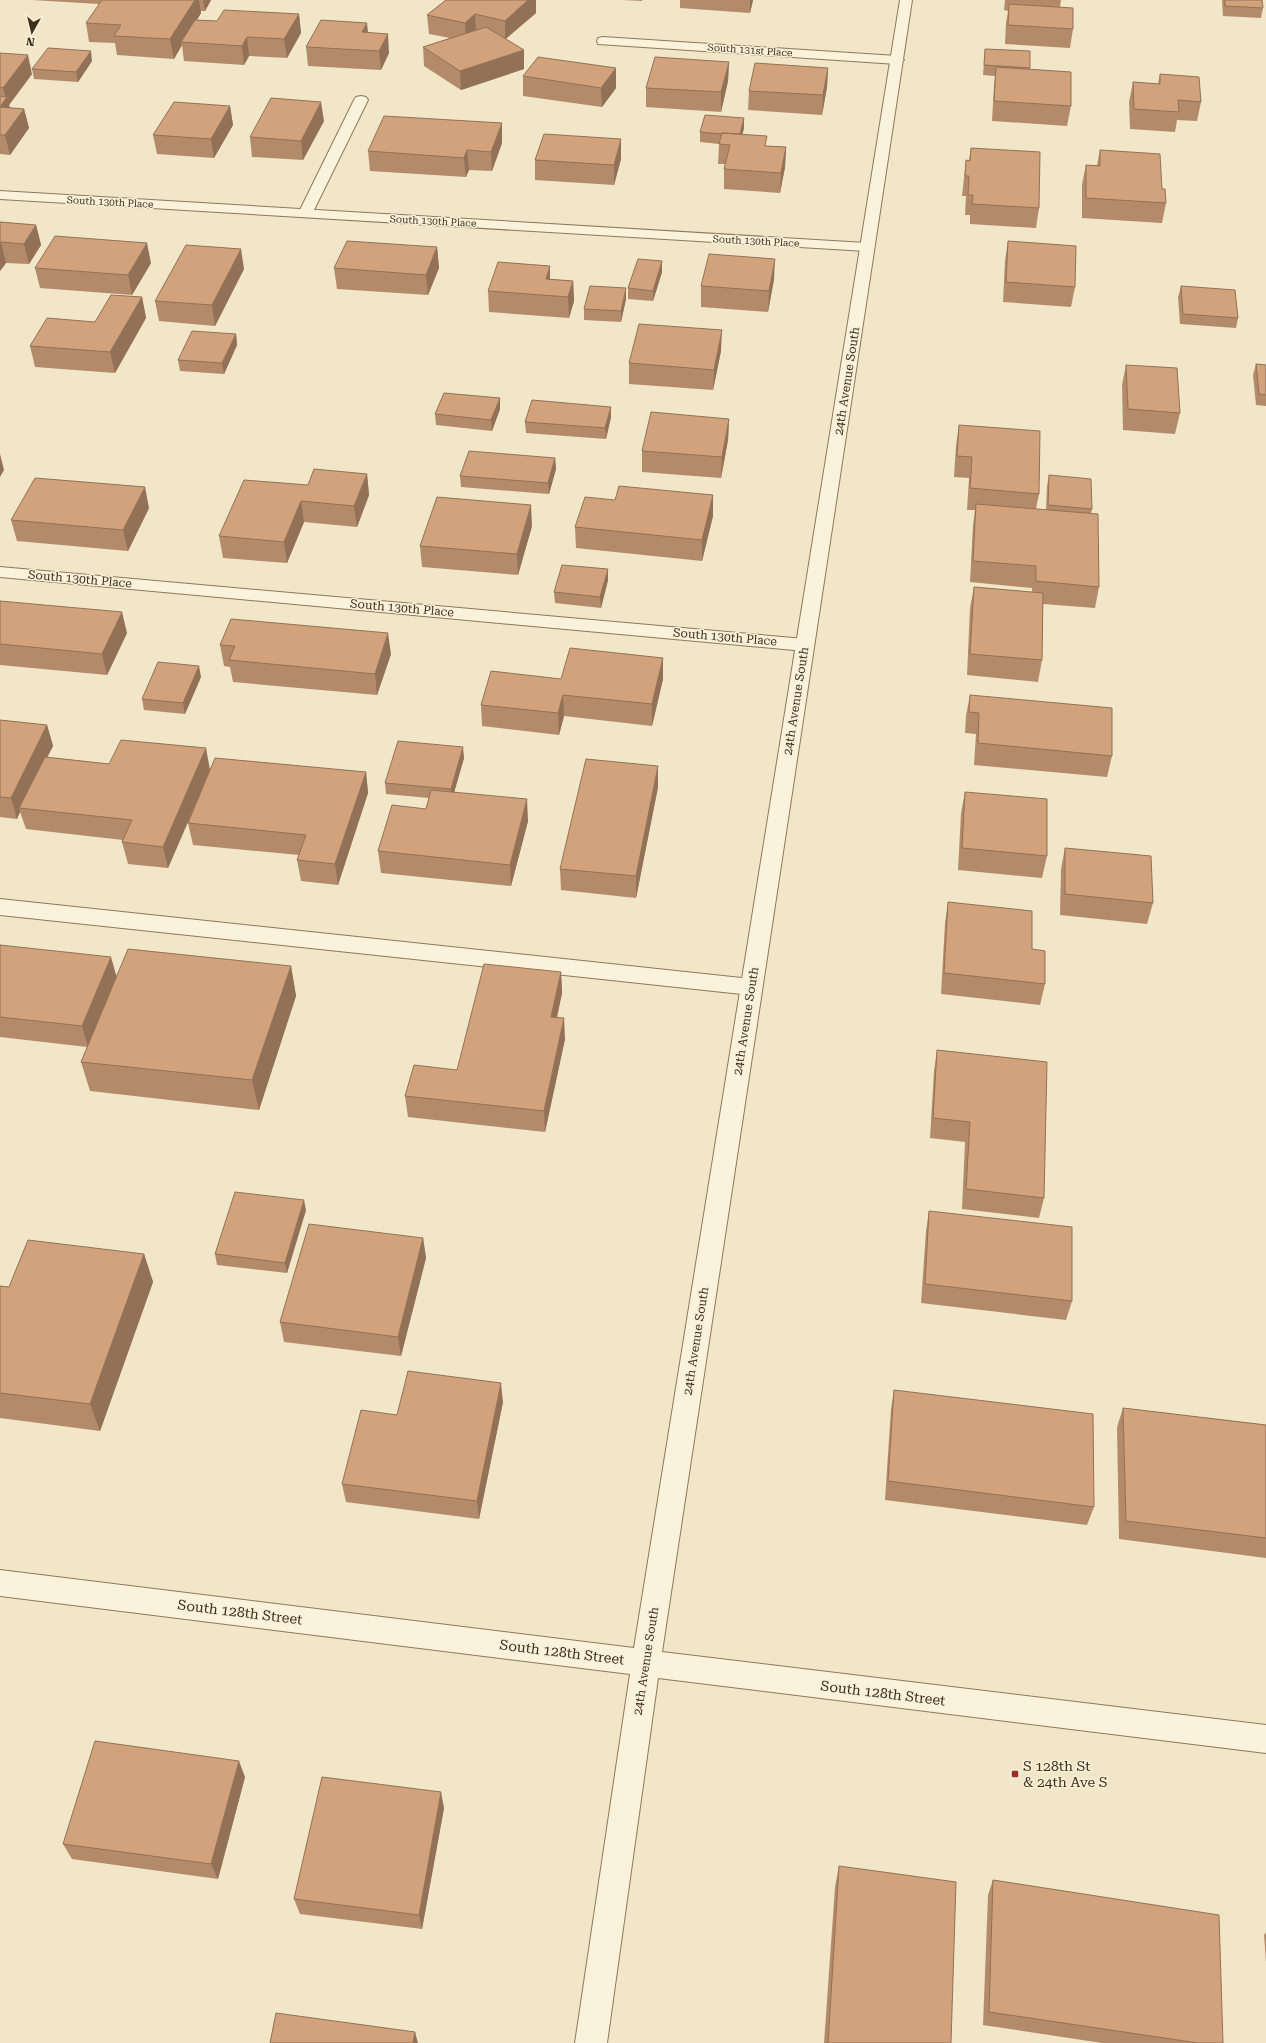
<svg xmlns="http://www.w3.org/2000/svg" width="1266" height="2043" font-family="'Roboto Serif',serif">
	<rect width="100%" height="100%" fill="#f1e6c7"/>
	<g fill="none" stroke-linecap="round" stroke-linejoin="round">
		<g stroke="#8e785b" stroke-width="2">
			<path id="service" d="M361 96 366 97 368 100 312 214 310 217H300L298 214 354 100 356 97Z"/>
		</g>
		<g stroke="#8e785b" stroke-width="2">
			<path id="minor" d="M603 37 897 56 904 60 897 64 598 44 597 41 598 38Z
				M0 191 866 243 871 244 873 247 871 250 866 251 0 199Z
				M0 567 805 639 812 641 814 645 812 649 805 651 0 577Z
				M0 899 751 979 759 981 762 987 759 993 751 995 0 915Z"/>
		</g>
		<g stroke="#8e785b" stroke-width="2">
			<path id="tertiary" d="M900 0H912L662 1652 1266 1725V1753L658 1678 607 2043H575L630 1674 0 1596V1570L634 1648Z"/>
		</g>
		<use href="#service" fill="#fbf2db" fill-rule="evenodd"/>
		<use href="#minor" fill="#fbf2db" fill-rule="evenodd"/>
		<use href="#tertiary" fill="#fbf2db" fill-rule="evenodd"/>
	</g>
	<path fill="#b48b6a" d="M32 0H211L205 11H201V13L197 20 217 21 299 14 301 33 287 58 249 56 244 65 184 61 182 45 174 59 117 55 115 43 89 42 86 23 99 4Z
		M446 0H536V13L506 39 524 50V69L461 90 424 66 423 47 450 38 429 34 427 15Z
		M623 0H642V1Z
		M680 0H753L750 13 680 8Z
		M1005 0H1061L1060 7 1073 29 1070 48 1005 44 1006 23 1008 11 1004 10Z
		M1222 0H1262L1263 8 1261 18 1223 16Z
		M368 33 389 53 381 70 308 66 306 47Z
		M985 49 1030 51V69L1071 106 1067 126 992 121 994 86 995 76 983 75Z
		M0 53 32 74 9 105 10 108 24 109 29 128 10 155 0 154Z
		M92 61 78 82 34 79 32 69Z
		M729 62 728 81 721 112 646 107V88Z
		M616 68V88L602 107 523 96V76Z
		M828 68 827 87 822 115 748 110 749 91Z
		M1160 74 1201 102 1197 121 1177 120 1175 132 1130 129 1129 102 1133 82 1158 84Z
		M230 106 233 125 214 158 157 154 153 135Z
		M324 121 303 160 252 157 250 137Z
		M744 128 742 134 767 146 786 147 785 167 780 193 724 189V169L726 164H718L719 144 700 142V132Z
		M502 143 492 171 469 170 466 177 370 171 368 151Z
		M971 148 1039 208 1036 228 970 224V215H965L966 196H962L966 160H969Z
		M1100 150 1162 189 1166 203 1162 223 1082 218V184L1086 165H1097Z
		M621 159 614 185 535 180V160Z
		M0 222 36 225 41 245 29 264 6 263 0 271Z
		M1008 241 1075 287 1071 307 1003 302 1005 261Z
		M437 247 439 268 428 295 337 289 334 268Z
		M151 263 132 295 40 288 35 268Z
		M244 269 215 326 159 321 155 301Z
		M662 272 653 301 628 299V288Z
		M550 279 573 281 574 301 569 318 489 312 488 291Z
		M774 279 768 312 701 307V286Z
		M1181 286 1238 318 1236 328 1180 324 1178 297Z
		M142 297 146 318 115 373 35 367 30 346 95 322Z
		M626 299 621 322 584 320V309Z
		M236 334 237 345 224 374 180 371 178 360Z
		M721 351 713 390 629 384V363Z
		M1256 364 1266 365V406L1256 405 1253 375Z
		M1126 365 1180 413 1175 434 1123 430 1122 385Z
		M611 407V417L606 439 526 433 525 422Z
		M500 409 492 431 436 425 435 414Z
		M729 419 728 440 721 478 642 472V451Z
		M959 425 1039 494 1036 509 1046 510 1047 486 1049 475 1092 509 1091 514 1099 587 1095 608 1043 604 1042 660 1038 682 967 675 970 608 974 587 1032 592V588L970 582 973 525 975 510H967L969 478 954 477 956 446Z
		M555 458 556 469 549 494 461 487 460 476Z
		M367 474 369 495 357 527 304 522 287 563 223 558 219 536 308 485Z
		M149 508 128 551 17 541 11 520Z
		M713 516 702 561 576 548 575 527Z
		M532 526 518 575 422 567 420 546Z
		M608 580 601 608 555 603 554 592Z
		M0 601 127 633 107 675 0 665Z
		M220 645 391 654 377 695 233 682 230 667 224 666Z
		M663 658V679L652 726 564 716 559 735 482 726 481 705 561 679Z
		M201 677 185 714 144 710 142 699Z
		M970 695 1112 756 1107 777 974 765 976 734 965 733 966 716Z
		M0 720 47 725 53 746 47 757 109 764 210 769 366 772 368 793 338 885 301 881 297 860 299 855 193 845 188 823 200 795 168 868 128 864 122 842 123 840 26 829 20 812 17 819 0 817Z
		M464 758 454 792 528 821 511 886 381 873 378 851 426 809 429 798 386 794 385 783Z
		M658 787 636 898 561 890 560 869Z
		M965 792 1047 856 1042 878 958 870 961 813Z
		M1065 848 1153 903 1147 924 1060 915 1061 869Z
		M948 902 1032 949 1045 984 1040 1005 941 994 945 923Z
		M0 945 116 977 291 966 296 996 259 1110 90 1091 81 1062 87 1047 0 1037Z
		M561 972 562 993 557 1018 565 1039 545 1132 408 1117 405 1096 457 1070Z
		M937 1050 1044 1198 1039 1218 962 1209 965 1142 930 1138 934 1071Z
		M306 1210 287 1273 217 1265 215 1254Z
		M929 1211 1072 1301 1066 1320 921 1303 926 1231Z
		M423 1238 426 1258 401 1356 284 1342 280 1322Z
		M144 1254 153 1282 100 1431 0 1418V1286L9 1287Z
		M894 1390 1094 1507 1087 1525 885 1500 891 1409Z
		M503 1402 479 1519 346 1502 342 1484 397 1415Z
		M1123 1408 1266 1425V1558L1119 1539 1117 1427Z
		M245 1777 218 1879 72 1859 63 1844Z
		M444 1808 422 1929 300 1914 294 1899Z
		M839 1866 951 2043H824L835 1887Z
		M993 1880 1223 2043H1102L983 2025 988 1895Z
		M1266 1932V1962L1264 1935Z"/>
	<path fill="#927156" d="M195 0H199L201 13 184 42H181L182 45 174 59 170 39Z
		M204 0H211L205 11 203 1Z
		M528 0H536V13L505 39V21Z
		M750 0H753L750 13Z
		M299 14 301 33 287 58 284 39Z
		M475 14 476 33 466 42 465 23Z
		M367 23 369 42 362 32Z
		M388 34 389 53 381 70 379 51Z
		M247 37 249 56 244 65 242 46Z
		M524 50V69L461 90 460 71Z
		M91 51 92 61 78 82 76 72Z
		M28 55 32 74 9 105 12 116 0 107 6 99 3 88Z
		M729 62 728 81 721 112V92Z
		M616 68V88L602 107 601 88Z
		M828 68 827 87 822 115 823 95Z
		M321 102 324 121 303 160 301 141Z
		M230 106 233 125 214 158 211 139Z
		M24 109 29 128 10 155 5 135Z
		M744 118V128L740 145V135Z
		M502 123V143L492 171 491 152Z
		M621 139V159L614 185V165Z
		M786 147 785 167 780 193 781 173Z
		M467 150 469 170 466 177 464 158Z
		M36 225 41 245 29 264 24 244Z
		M1 242 6 263 0 271V244Z
		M147 243 151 263 132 295 128 275Z
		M437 247 439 268 428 295 426 275Z
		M241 249 244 269 215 326 212 305Z
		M775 259 774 279 768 312 769 291Z
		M662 261V272L653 301V291Z
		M550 266V286L546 279Z
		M573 281 574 301 569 318 568 297Z
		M626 288V299L621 322V311Z
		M142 297 146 318 115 373 110 352Z
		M722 330 721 351 713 390 714 370Z
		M236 334 237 345 224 374 222 363Z
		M500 398V409L492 431 491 420Z
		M611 407V417L606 439 605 428Z
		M729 419 728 440 721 478 722 457Z
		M0 454 4 470 0 477Z
		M555 458 556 469 549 494 548 483Z
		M367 474 369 495 357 527 354 506Z
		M145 487 149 508 128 551 123 530Z
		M713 495V516L702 561V540Z
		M301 501 304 522 287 563 284 542Z
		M531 505 532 526 518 575 517 554Z
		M608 569V580L601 608 600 597Z
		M122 612 127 633 107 675 102 654Z
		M388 633 391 654 377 695 375 674Z
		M663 658V679L652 726V704Z
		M199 666 201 677 185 714 183 703Z
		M563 695 564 716 559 735 558 713Z
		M47 725 53 746 22 808H19L20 812 17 819 11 798Z
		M463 747 464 758 452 800 451 789Z
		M206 748 210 770 168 868 163 847Z
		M658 766V787L636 898V876Z
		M366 772 368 793 338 885 335 864Z
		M527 799 528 821 511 886 510 865Z
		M111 957 117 978 88 1047 82 1026Z
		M291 966 296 996 259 1110 252 1080Z
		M561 972 562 993 552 1038 551 1017Z
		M564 1018 565 1039 545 1132 544 1111Z
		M304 1200 306 1210 287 1273 285 1263Z
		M423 1238 426 1258 401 1356 398 1337Z
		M144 1254 153 1282 100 1431 90 1404Z
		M501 1383 503 1402 479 1519 477 1501Z
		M239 1761 245 1777 218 1879 211 1864Z
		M441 1792 444 1808 422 1929 419 1915Z
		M415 2032 418 2043H413Z"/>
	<path fill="#d1a27b" stroke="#927156" d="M102 0H195L170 39 114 36 121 25 86 23Z
		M446 0H528L505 21 475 14 465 23 427 15Z
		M1225 0H1262L1263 8 1225 6Z
		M1009 4 1073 8V29L1008 25Z
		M224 10 299 14 284 39 247 37 242 46 181 42 195 20 217 21Z
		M321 20 367 23 362 32 388 34 379 51 306 47Z
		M486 27 524 50 460 71 423 47Z
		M48 48 91 51 76 72 32 69Z
		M985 49 1030 51V68L984 65Z
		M0 53 28 55 3 88 0 87Z
		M538 57 616 68 601 88 523 76Z
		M655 57 729 62 721 92 646 88Z
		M755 63 828 68 823 95 749 91Z
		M996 67 1071 72V106L994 101Z
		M1160 74 1199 77 1201 102 1178 100 1179 112 1134 109 1133 82 1160 84Z
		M0 96 7 97 0 107Z
		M271 98 321 102 301 141 250 137Z
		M174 102 230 106 211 139 153 135Z
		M0 107 24 109 5 135H0Z
		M705 115 744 118 740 134 722 133 721 134 700 132Z
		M384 116 502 123 491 152 467 150 464 158 368 151Z
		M722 133 767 136 765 146 786 147 781 173 724 169 730 145 719 144Z
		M544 134 621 139 614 165 535 160Z
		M971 148 1040 152 1039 208 972 204 973 195H968L969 176H965L966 160 970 161Z
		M1100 150 1160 154 1162 189H1165L1166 203 1086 198V165L1100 166Z
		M0 222 36 225 24 244 1 242 0 244Z
		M55 236 147 243 128 275 35 268Z
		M347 241 437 247 426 275 334 268Z
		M1008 241 1076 246 1075 287 1006 282Z
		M186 245 241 249 212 305 155 301Z
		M709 254 775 259 769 291 701 286Z
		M638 259 662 261 653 291 628 288Z
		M498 262 550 266 546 279 573 281 568 297 488 291Z
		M590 286 626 288 621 311 584 309Z
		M1181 286 1235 290 1238 318 1183 314Z
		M111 295 142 297 110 352 30 346 47 318 95 322Z
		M639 324 722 330 714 370 629 363Z
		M192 331 236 334 222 363 178 360Z
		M1256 364 1266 365V395L1259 394Z
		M1126 365 1177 368 1180 413 1128 409Z
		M444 393 500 398 491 420 435 414Z
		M532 400 611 407 605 428 525 422Z
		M651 412 729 419 722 457 642 451Z
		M959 425 1040 431 1039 494 970 488 972 457 957 456Z
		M469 451 555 458 548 483 460 476Z
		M314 469 367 474 354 506 301 501 284 542 219 536 244 480 308 485Z
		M1049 475 1091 479 1092 509 1048 505Z
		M35 478 145 487 123 530 11 520Z
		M619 486 713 495 702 540 575 527 585 497 615 500Z
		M437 497 531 505 517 554 420 546Z
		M976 504 1098 514 1099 587 1036 581V566L973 561Z
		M562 565 608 569 600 597 554 592Z
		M974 587 1043 593 1042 660 970 654Z
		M0 601 122 612 102 654 0 644Z
		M231 619 388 633 375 674 229 660 235 646 220 645Z
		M570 648 663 658 652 704 563 695 558 713 481 705 491 671 561 679Z
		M158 662 199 666 183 703 142 699Z
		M970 695 1112 708V756L978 743 979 713 969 712Z
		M0 720 47 725 11 798 0 797Z
		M121 740 206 748 163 847 122 842 132 820 19 808 45 757 109 764Z
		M398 741 463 747 451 789 385 783Z
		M215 758 366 772 335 864 297 860 306 835 188 823Z
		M586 759 658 766 636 876 560 869Z
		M431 790 527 799 510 865 378 851 392 805 426 809Z
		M965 792 1047 799V856L962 848Z
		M1065 848 1151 856 1153 903 1065 894Z
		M948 902 1032 911V949L1045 951V984L944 973Z
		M0 945 111 957 82 1026 0 1017Z
		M128 949 291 966 252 1080 81 1062Z
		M484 964 561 972 551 1017 564 1018 544 1111 405 1096 414 1065 457 1070Z
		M937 1050 1047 1062 1044 1198 966 1189 970 1122 933 1118Z
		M235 1192 304 1200 285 1263 215 1254Z
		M929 1211 1072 1227V1301L925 1284Z
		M309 1224 423 1238 398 1337 280 1322Z
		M28 1240 144 1254 90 1404 0 1393V1286L9 1287Z
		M408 1371 501 1383 477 1501 342 1484 361 1410 397 1415Z
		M894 1390 1093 1414 1094 1507 888 1481Z
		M1123 1408 1266 1425V1538L1126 1521Z
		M95 1741 239 1761 211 1864 63 1844Z
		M322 1777 441 1792 419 1915 294 1899Z
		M839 1866 956 1882 951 2043H828Z
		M993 1880 1219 1915 1223 2043H1198L989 2012Z
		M276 2013 415 2032 413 2043H270Z"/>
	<rect fill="#a02c28" stroke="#f8f0d7" stroke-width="1.5" x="1011" y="1770" width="8" height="8" rx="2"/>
	<g text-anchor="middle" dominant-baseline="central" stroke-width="3" stroke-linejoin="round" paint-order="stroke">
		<g font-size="10" fill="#3d2f1f" stroke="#f8f0d7">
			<text transform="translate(750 50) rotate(4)">South 131st Place</text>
			<text transform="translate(110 202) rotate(3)">South 130th Place</text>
			<text transform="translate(433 221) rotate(3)">South 130th Place</text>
			<text transform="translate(756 241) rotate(3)">South 130th Place</text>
		</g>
		<g font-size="12" fill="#3d2f1f" stroke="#f8f0d7">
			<text transform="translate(847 381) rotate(-81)">24th Avenue South</text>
			<text transform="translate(80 579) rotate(5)">South 130th Place</text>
			<text transform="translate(402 608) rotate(5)">South 130th Place</text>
			<text transform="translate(725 637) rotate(5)">South 130th Place</text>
			<text transform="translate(796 701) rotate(-81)">24th Avenue South</text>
			<text transform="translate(746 1021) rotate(-81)">24th Avenue South</text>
			<text transform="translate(696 1341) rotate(-81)">24th Avenue South</text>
			<text transform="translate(646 1661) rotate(-81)">24th Avenue South</text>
		</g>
		<g font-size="14" fill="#3d2f1f" stroke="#f8f0d7">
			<text transform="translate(240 1612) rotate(7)">South 128th Street</text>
			<text transform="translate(562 1652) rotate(7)">South 128th Street</text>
			<text transform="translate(883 1693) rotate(7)">South 128th Street</text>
		</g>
		<g font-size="14" fill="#3d2f1f" stroke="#f8f0d7" text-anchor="start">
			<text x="1023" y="1766">S 128th St<tspan x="1023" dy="16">&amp; 24th Ave S</tspan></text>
		</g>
	</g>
	<g transform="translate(32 32) rotate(188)" stroke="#f8f0d7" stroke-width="3" paint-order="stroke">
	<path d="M0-3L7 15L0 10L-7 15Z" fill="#3d2f1f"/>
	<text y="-6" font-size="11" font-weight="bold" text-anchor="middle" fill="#3d2f1f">N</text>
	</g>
</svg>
